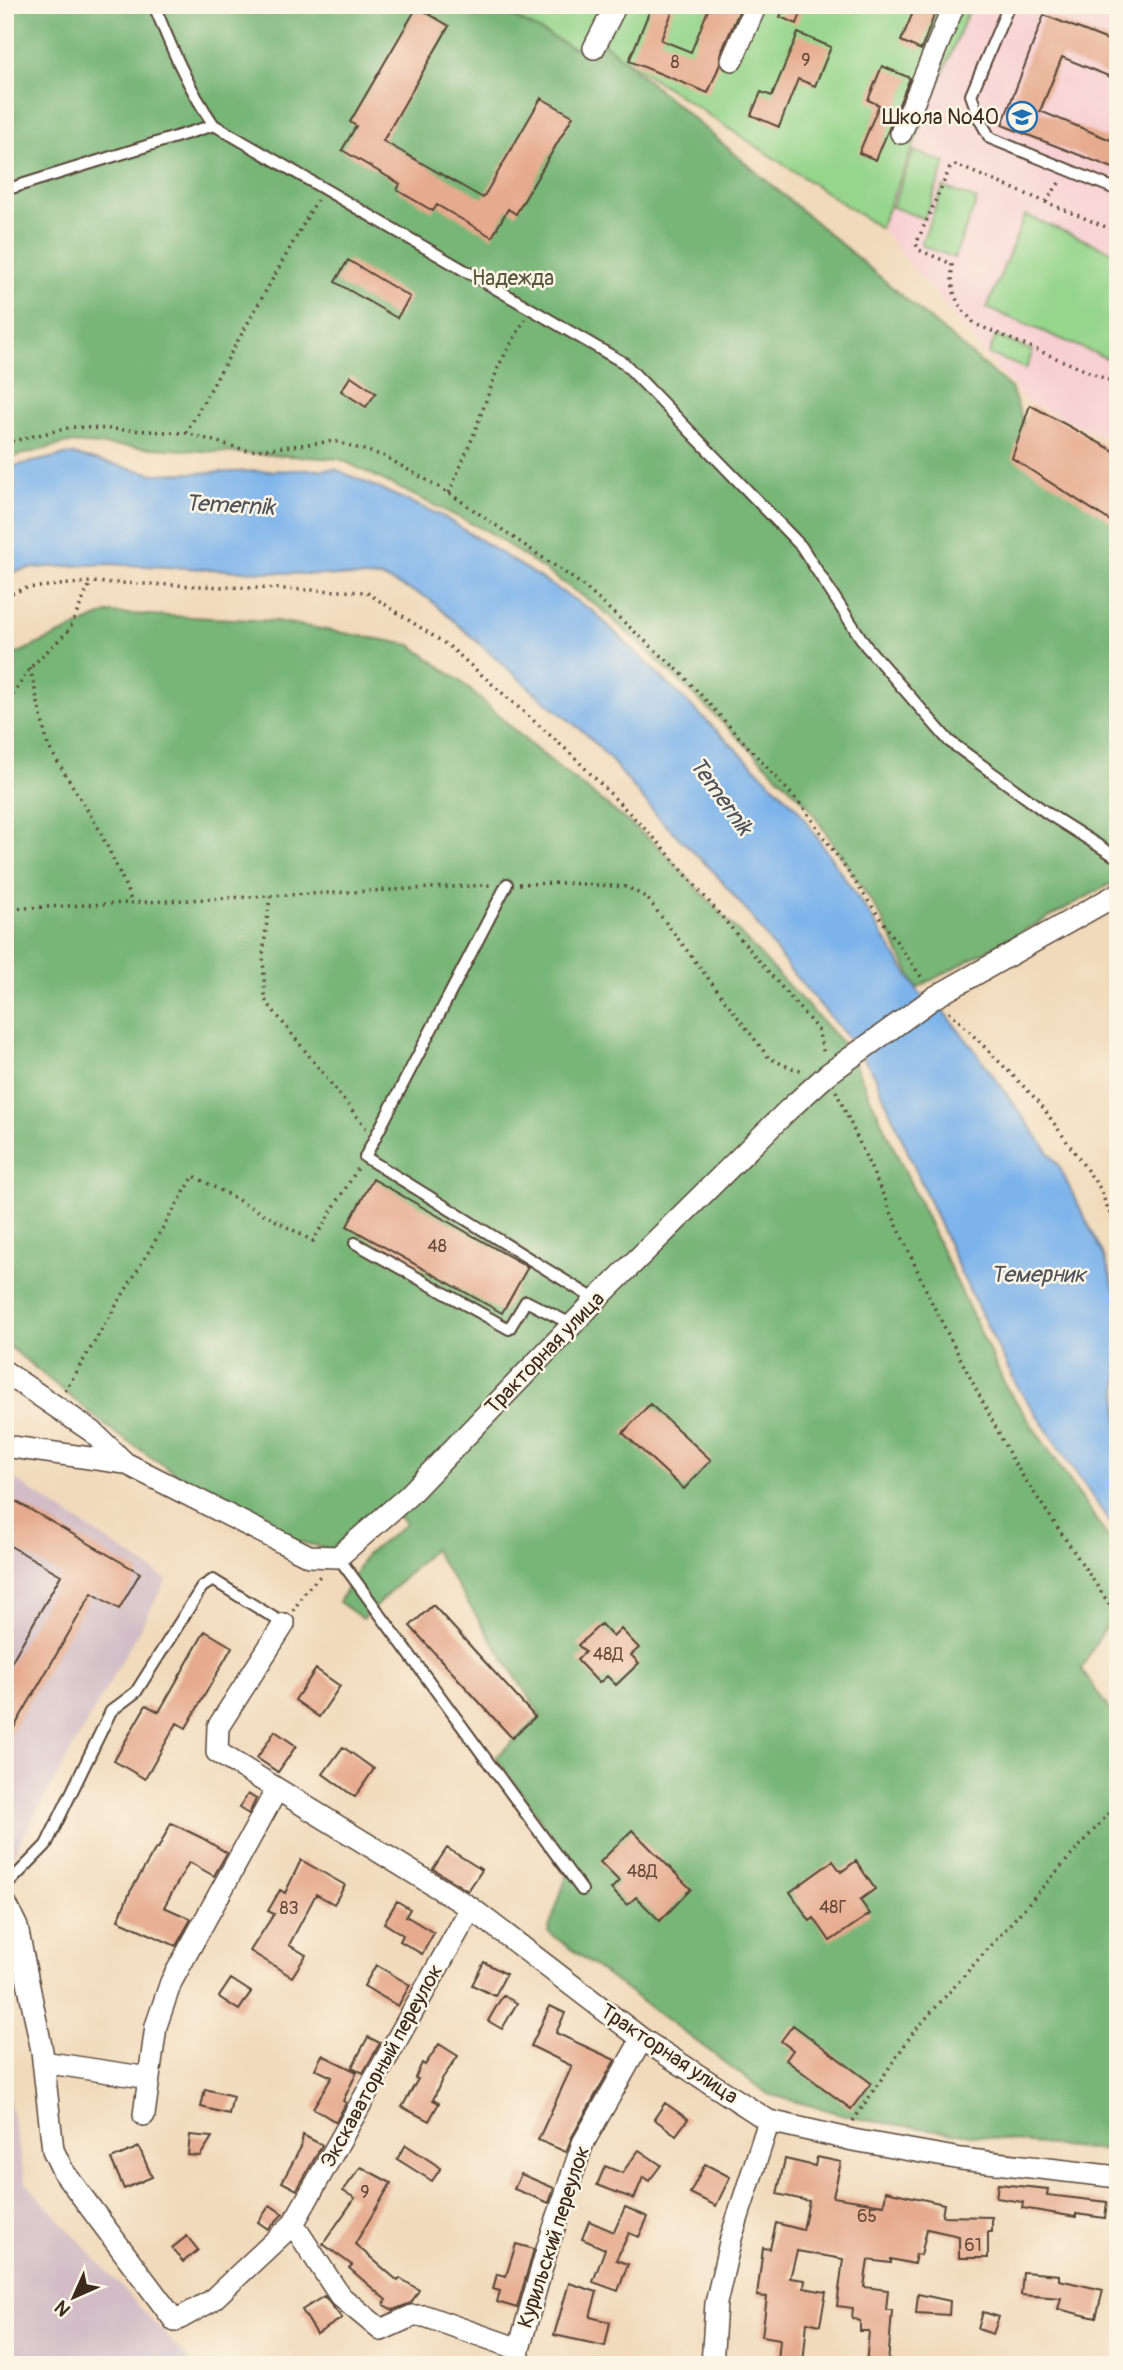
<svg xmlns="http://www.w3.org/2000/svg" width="1123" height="2370" font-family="Pangolin,sans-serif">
	<rect width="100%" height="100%" fill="#fcf5e5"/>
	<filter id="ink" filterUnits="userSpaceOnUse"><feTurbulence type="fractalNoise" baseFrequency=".0143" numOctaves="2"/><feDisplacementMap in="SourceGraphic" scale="14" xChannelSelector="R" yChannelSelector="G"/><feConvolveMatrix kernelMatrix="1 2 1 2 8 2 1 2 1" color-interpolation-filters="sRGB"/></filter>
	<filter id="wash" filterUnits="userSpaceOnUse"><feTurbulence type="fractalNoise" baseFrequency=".00686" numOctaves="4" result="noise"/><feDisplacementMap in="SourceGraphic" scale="28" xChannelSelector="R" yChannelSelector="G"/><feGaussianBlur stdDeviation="1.57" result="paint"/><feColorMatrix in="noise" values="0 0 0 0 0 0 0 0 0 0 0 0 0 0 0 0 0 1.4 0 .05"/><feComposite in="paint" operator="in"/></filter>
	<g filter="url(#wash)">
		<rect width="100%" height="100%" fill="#f1dabb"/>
		<path fill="#f7cfd2" d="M971 5H1118V443L1025 401 880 228Z"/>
		<path fill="#d2bdc6" d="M5 1473 167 1580 5 1869Z
			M5 2076 25 2182 193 2365H5Z"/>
		<path fill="#95d58c" stroke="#688055" stroke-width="2" d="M488 5H971L880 228 604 46 586 55Z
			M914 151 946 163 924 219 892 207Z
			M943 187 977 200 954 258 921 245Z
			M1025 215 1118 254V363L987 308Z
			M996 336 1033 351 1026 369 989 354Z"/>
		<path fill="#78b678" stroke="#5a704b" stroke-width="2" d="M5 5H491L573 48 605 44 1011 388 1038 462 1118 525V880L917 988 880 915 807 804 651 654 600 608 487 531 340 459 68 443 5 459Z
			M107 613 276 621 411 645 460 681 532 746 658 846 847 1048 1006 1387 1118 1552V1606L1081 1669 1118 1722V2152L1022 2142 864 2120 768 2094 548 1932 571 1863 496 1757 541 1716 433 1549 363 1619 339 1602 366 1555 406 1524 385 1503 331 1549 286 1539 222 1504 115 1433 5 1343V659Z"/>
		<path fill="#7bb3eb" stroke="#5b6e84" stroke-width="2" d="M70 454 154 474 335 469 442 516 594 612 797 808 871 917 920 994 943 1011 974 1049 1058 1165 1103 1254 1118 1298V1534L1017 1386 961 1273 874 1074 852 1042 790 970 750 915 715 873 659 818 610 759 586 734 533 691 428 598 383 578 107 564 31 568 5 574V468Z"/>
		<g id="blocks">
			<path fill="#e6aa8e" d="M652 5H675L661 40 691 52 710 5H742L720 55V64L708 93 629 61Z
				M785 5H804L797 24 780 17Z
				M916 5H938L921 50 901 41Z
				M417 7 449 26 383 141 483 198 541 98 573 116 516 214 508 209 492 237 437 205 433 211 397 190 400 184 342 150 356 126 350 122Z
				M1044 15 1118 44V80L1062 57 1040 111 1118 143V170L1002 125Z
				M798 33 831 47 815 86 798 79 779 127 751 115 761 92 772 96Z
				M882 66 910 78 876 160 859 153 879 105 868 100Z
				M348 260 410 297 397 318 335 282Z
				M351 376 376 393 366 407 341 391Z
				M1030 405 1118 453V526L1012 458Z
				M373 1179 528 1267 502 1313 347 1226Z
				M650 1404 711 1460 684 1489 623 1433Z
				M5 1495 140 1573 119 1609 92 1593 5 1743V1673L61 1575 5 1543Z
				M433 1605 535 1717 512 1738 410 1626Z
				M601 1624 613 1637 621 1629 639 1648 631 1655 639 1663 616 1685 607 1676 599 1683 577 1660 585 1652 578 1645Z
				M205 1631 232 1647 186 1728 177 1723 145 1779 114 1761 146 1705 159 1712Z
				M316 1669 340 1686 319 1717 295 1700Z
				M275 1731 296 1746 278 1772 257 1758Z
				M343 1747 374 1769 355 1797 323 1774Z
				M248 1794 256 1799 249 1814 239 1808Z
				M171 1823 202 1838 227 1853 214 1876 189 1862 164 1907 191 1919 176 1946 118 1920 130 1892 156 1848 158 1849Z
				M632 1830 691 1889 660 1921 636 1897 627 1905 611 1889 619 1881 600 1862Z
				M447 1848 482 1870 468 1891 433 1869Z
				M301 1860 345 1885 334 1904 316 1894 289 1945 306 1955 292 1977 250 1951 274 1914 268 1911 280 1890 285 1893Z
				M833 1861 841 1872 856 1861 875 1889 860 1900 870 1914 830 1941 814 1918 810 1921 790 1892Z
				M397 1901 410 1909 406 1916 434 1933 422 1954 400 1941 403 1935 384 1923Z
				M484 1962 506 1974 495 1996 472 1985Z
				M376 1965 410 1985 398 2006 364 1986Z
				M231 1979 251 1992 239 2010 219 1997Z
				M503 1995 517 2003 502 2029 488 2021Z
				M550 2006 565 2013 556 2033 615 2060 572 2137 566 2152 538 2140 572 2066 531 2046Z
				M793 2025 871 2083 851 2109 786 2060 793 2050 781 2041Z
				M368 2037 380 2043 363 2073 352 2067Z
				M439 2044 458 2056 442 2079 433 2100 439 2103 429 2121 402 2107 418 2079 415 2078 422 2063 425 2065Z
				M322 2055 357 2072 343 2101 346 2103 336 2122 313 2108 332 2077 315 2069Z
				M205 2089 233 2096 229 2114 201 2107Z
				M665 2103 688 2119 676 2135 654 2119Z
				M190 2135 212 2137 200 2156 188 2155Z
				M303 2135 322 2145 297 2190 282 2182 301 2147Z
				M406 2145 441 2168 432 2181 397 2159Z
				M139 2147 152 2177 124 2189 111 2159Z
				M639 2150 661 2165 649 2181 643 2177 634 2199 597 2185 605 2166 622 2173Z
				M817 2157 841 2162 833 2197 884 2205 886 2191 944 2204 942 2216 992 2217V2232H988V2258H959V2236L927 2229 921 2255 916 2254 914 2264 891 2259V2263L868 2260 864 2287 888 2290 886 2310H892L888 2365H866L869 2331H860V2321L852 2318 853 2308 837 2306 843 2259 797 2251 790 2278 805 2280 804 2288 826 2292 820 2325 807 2322 803 2364 778 2362 780 2339 762 2336 767 2297 757 2296 763 2248 770 2249 776 2223 803 2230 809 2201 777 2194 785 2159 815 2166Z
				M705 2164 730 2177 716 2206 690 2193Z
				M361 2167 391 2183 355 2244 398 2281 400 2278 419 2290 411 2303 393 2310 384 2305 386 2300 349 2268 352 2265 323 2244 355 2198 343 2191Z
				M521 2174 554 2188 549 2203 514 2189Z
				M998 2184 1048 2189 1047 2195 1107 2202 1105 2218 1076 2214V2217L1022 2208 1023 2202 996 2198Z
				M270 2205 283 2214 268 2229 258 2222Z
				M625 2207 648 2217 639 2237 629 2233 616 2260 628 2264 618 2291 593 2282 605 2249 582 2239 589 2221 614 2232Z
				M187 2236 198 2250 183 2262 172 2248Z
				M516 2244 534 2249 517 2308 497 2302 500 2291 493 2289 497 2274 506 2276Z
				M1023 2272 1059 2275V2280L1103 2290 1096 2318 1058 2309 1061 2298 1021 2295Z
				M569 2283 597 2292 590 2317 610 2322 605 2346 554 2335Z
				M918 2294 950 2301 949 2315 916 2313Z
				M324 2296 342 2318 317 2334 302 2310Z
				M983 2312 999 2317 993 2334 978 2329Z"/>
		</g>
	</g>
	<g filter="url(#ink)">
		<use href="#blocks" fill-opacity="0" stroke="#564436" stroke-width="2"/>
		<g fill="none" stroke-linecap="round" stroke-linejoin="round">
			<g stroke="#564436" stroke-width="14">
				<path id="service" d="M154 5C171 47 188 88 214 125L624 363 801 546 866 646 949 741 1047 813 1118 858
					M1009 5 971 95 980 120 990 138 1118 190
					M1100 5 1118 12
					M5 190 214 125
					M507 884 365 1157 596 1300
					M355 1243 509 1329 526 1301 573 1325
					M338 1557 582 1890
					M5 1887 46 1845 111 1711 136 1692 202 1587 213 1580 284 1624"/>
			</g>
			<g stroke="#564436" stroke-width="24">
				<path id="minor" d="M594 48 616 5
					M732 60 756 5
					M901 133 954 5
					M5 1372 93 1432 125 1463
					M5 1446 125 1463 309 1556 338 1557 408 1496 596 1300 788 1110 828 1074 935 997 1118 894
					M284 1624 218 1727 217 1752 471 1908 642 2039 769 2121 853 2140 961 2159 1118 2177
					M5 1902 17 1927 42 2051 53 2150 63 2171 175 2321 211 2301 293 2224 471 1908
					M43 2062 149 2078
					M144 2115 156 2026 171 1982 277 1789
					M293 2224 340 2296 381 2330 412 2316H425L519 2349
					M518 2365 519 2349 548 2246 583 2143 642 2039
					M712 2365 716 2303 731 2238 769 2121"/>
			</g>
			<path stroke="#564436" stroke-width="3.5" stroke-dasharray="2 5" stroke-linecap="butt" d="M1046 202 1061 180
				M1118 232 956 165 950 168 916 244 919 250 952 264C951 294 955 302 975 324L1118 384
				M186 433 317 200
				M5 443 72 427 186 433 249 451 334 441 384 456 449 493 581 584 680 672 803 807 924 981
				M449 493 472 439 499 365 525 319
				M5 595 27 588 91 582 366 592 450 647 569 752 659 843 818 1030 824 1054
				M30 668 48 746 99 829 123 880 132 903
				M5 707 30 668 69 630 91 582
				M519 884 567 883 627 887 647 898 769 1058 791 1068 805 1071
				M270 896 263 954 265 1000 366 1128
				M5 909 491 885
				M949 1011 1039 1102 1099 1187 1118 1233
				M836 1091 933 1305 1014 1463 1118 1617
				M65 1391 194 1176 313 1241 358 1168
				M293 1611 304 1593 321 1575
				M853 2121 912 2034 1109 1813 1118 1795"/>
			<use href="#service" stroke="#fff" stroke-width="10"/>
			<use href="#minor" stroke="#fff" stroke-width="21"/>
		</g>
	</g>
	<defs>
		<g id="school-ring" transform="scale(1.575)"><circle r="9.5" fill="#fcf5e5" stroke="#1f6fb2" stroke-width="1.5"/><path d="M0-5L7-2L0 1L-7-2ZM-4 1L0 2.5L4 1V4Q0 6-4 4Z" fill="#1f6fb2"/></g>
	</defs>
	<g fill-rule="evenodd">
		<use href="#school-ring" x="1022" y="117"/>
	</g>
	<g text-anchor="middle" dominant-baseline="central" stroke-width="5" stroke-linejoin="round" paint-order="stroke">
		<g font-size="18" fill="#664a3a">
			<text x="806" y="60">9</text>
			<text x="675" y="62">8</text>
			<text x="437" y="1246">48</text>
			<text x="608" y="1654">48Д</text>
			<text x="642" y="1871">48Д</text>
			<text x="833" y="1907">48Г</text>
			<text x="289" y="1908">83</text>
			<text x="365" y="2192">9</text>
			<text x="867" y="2216">65</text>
			<text x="973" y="2245">61</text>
		</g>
		<g font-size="21" fill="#3b2a1e" stroke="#fcf5e5" text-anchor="end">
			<text x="999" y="117">Школа №40</text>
		</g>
		<g font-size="21" fill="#52553a" stroke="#fcf5e5">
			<text x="513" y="278">Надежда</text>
		</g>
		<g font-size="21" fill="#3b2a1e" stroke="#fcf5e5">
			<text transform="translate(545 1353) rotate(-46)">Тракторная улица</text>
			<text transform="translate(669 2054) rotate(34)">Тракторная улица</text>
			<text transform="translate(382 2066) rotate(-61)">Экскаваторный переулок</text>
			<text transform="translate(554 2237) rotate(-72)">Курильский переулок</text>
		</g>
		<g font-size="23" font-style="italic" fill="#4e535c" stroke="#fcf5e5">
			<text transform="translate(230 505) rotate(3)">Temernik</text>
			<text transform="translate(721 796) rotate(54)">Temernik</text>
			<text x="1038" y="1274">Темерник</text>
		</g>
	</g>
	<rect width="1123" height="2370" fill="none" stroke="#fcf5e5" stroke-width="28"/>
	<g transform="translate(74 2297) rotate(225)" stroke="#fcf5e5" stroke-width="5" paint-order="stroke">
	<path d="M0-5L12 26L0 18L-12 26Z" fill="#3b2a1e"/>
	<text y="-10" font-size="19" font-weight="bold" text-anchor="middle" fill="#3b2a1e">N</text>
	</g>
</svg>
